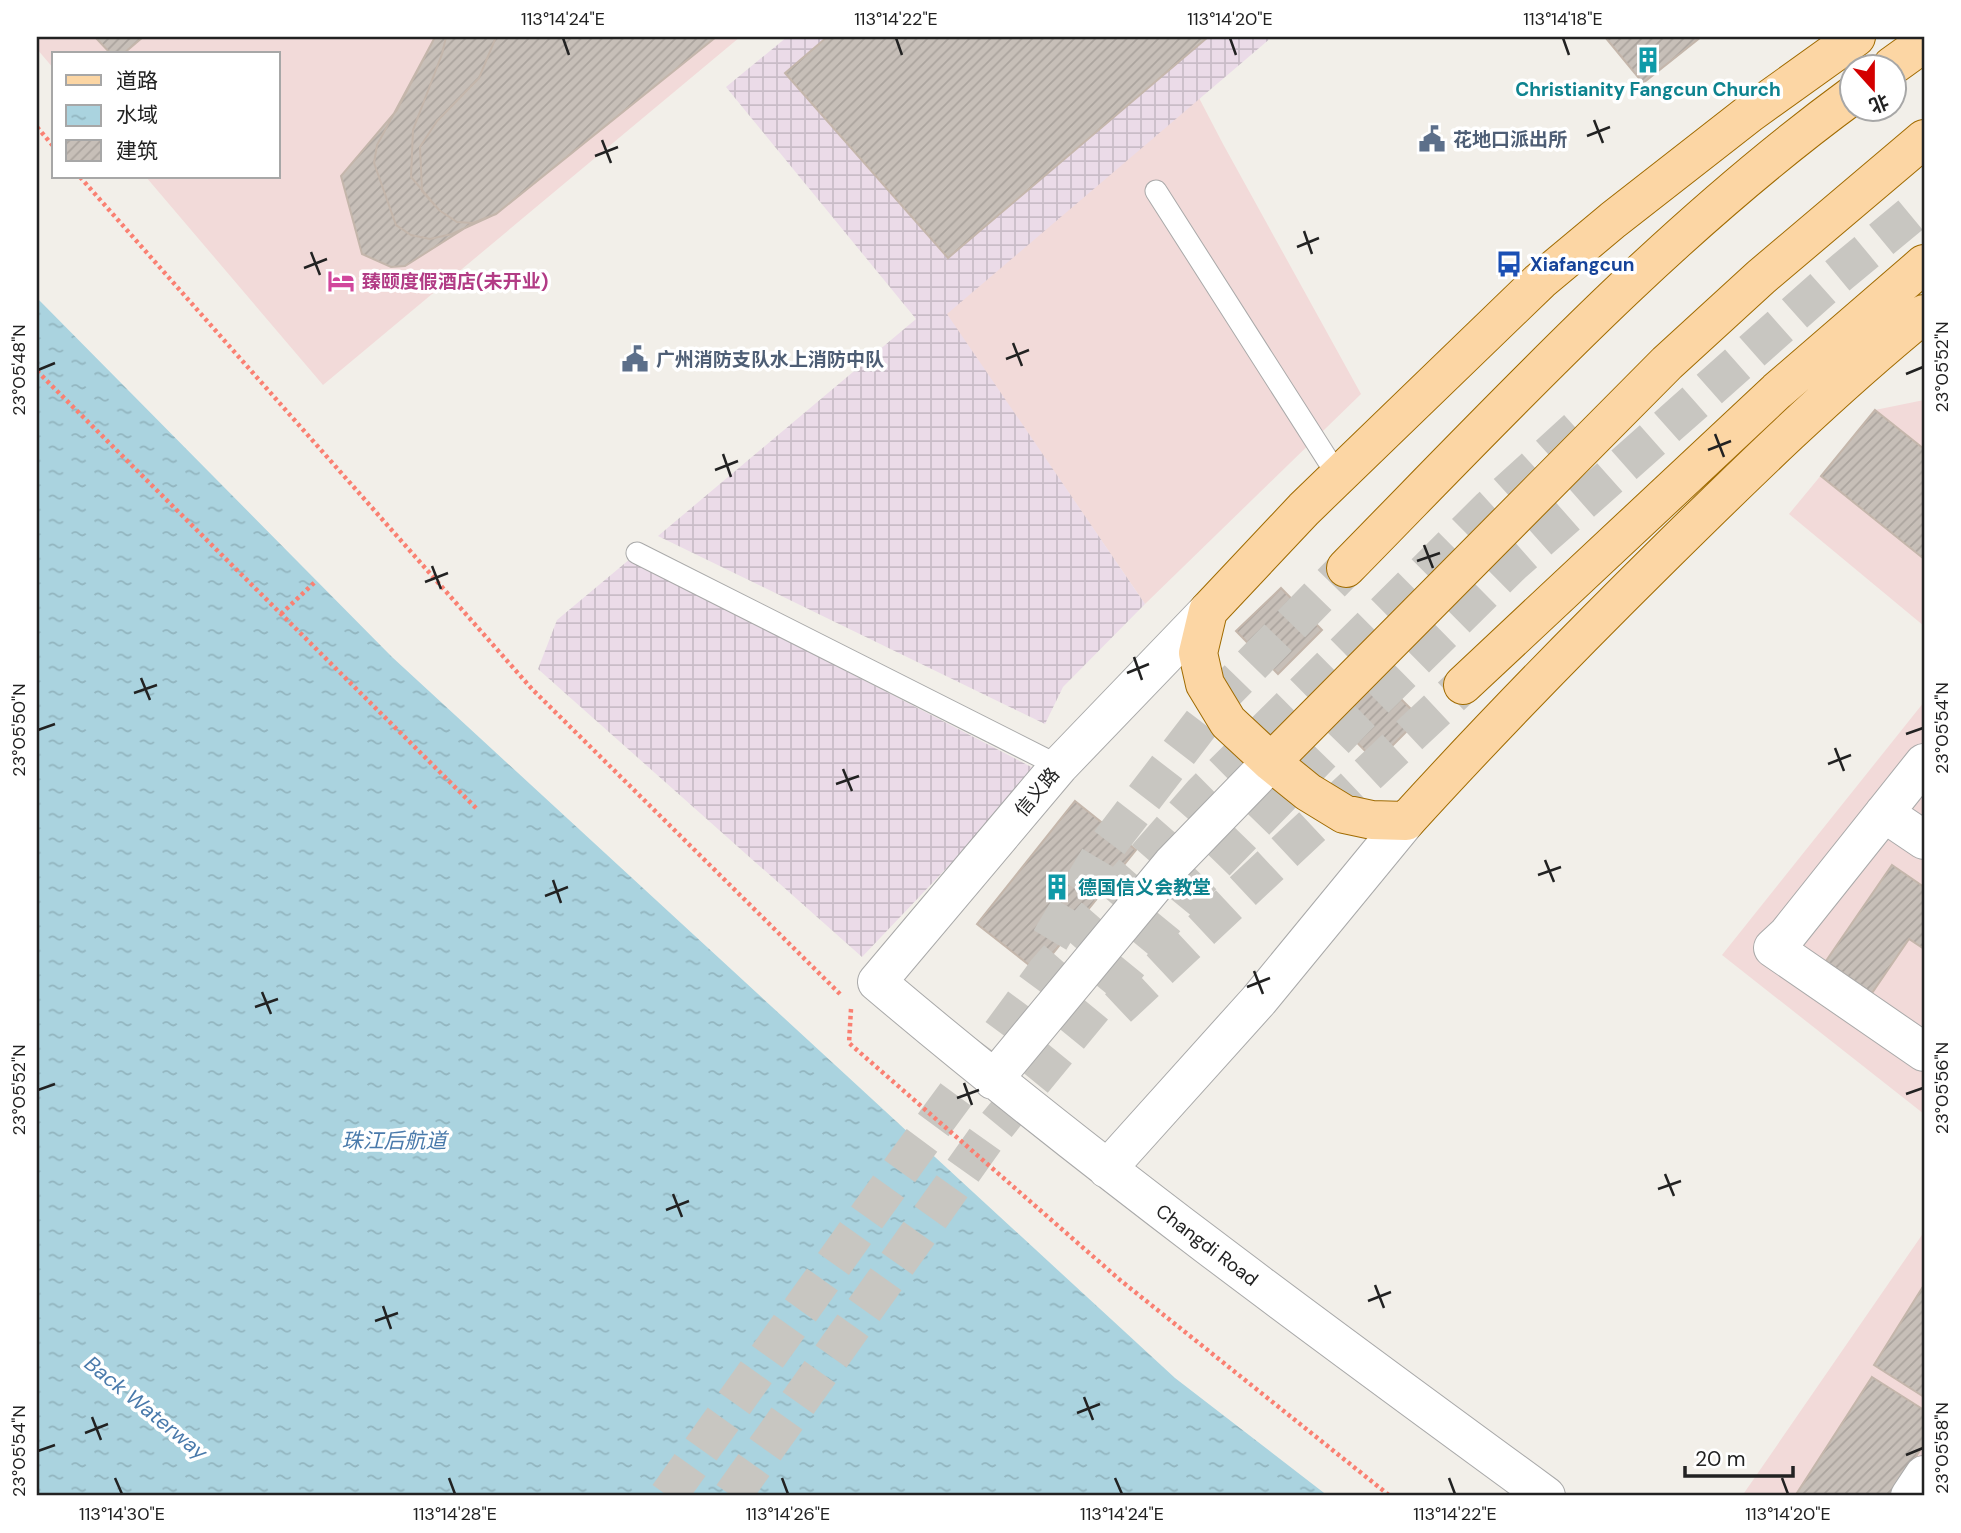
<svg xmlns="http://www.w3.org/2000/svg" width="1961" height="1533" font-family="'DM Sans','Noto Sans SC',sans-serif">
	<defs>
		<pattern id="industrial-grid" width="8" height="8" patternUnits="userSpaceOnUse" patternTransform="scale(1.75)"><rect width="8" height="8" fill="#ebdbe8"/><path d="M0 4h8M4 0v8" fill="none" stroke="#c9bcc7"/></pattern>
		<pattern id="water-ripples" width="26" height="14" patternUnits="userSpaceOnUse" patternTransform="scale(1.75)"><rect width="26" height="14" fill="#aad3df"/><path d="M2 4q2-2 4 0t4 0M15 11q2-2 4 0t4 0" fill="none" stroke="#92b5bf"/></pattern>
		<pattern id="building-hatch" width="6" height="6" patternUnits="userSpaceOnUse" patternTransform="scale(1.75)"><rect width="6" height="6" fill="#c7bfb8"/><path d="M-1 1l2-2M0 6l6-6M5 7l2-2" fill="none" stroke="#aba49e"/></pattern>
	</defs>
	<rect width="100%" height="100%" fill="#f2efe9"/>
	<path fill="#f2dad9" d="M37 37H740L323 385 146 177H278V54H54V69L37 49Z
		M1199 98 1223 144 1361 394 1145 604 946 314Z
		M1924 400V626L1789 514 1875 410Z
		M1924 702V1114L1722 955Z
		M1924 1232V1496H1742Z"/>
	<path fill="url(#industrial-grid)" d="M787 37H1272L947 314 1145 604 1063 687 1045 724 658 536 916 319 726 87Z
		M630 559 1039 771 862 957 538 669 557 620Z"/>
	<path fill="url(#water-ripples)" d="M37 298 392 657 1175 1378 1328 1496H37Z"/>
	<path fill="url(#building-hatch)" stroke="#c4b6ab" stroke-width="2" d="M95 37H143L123 54H111Z
		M435 37H716L496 214 452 234 430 239 411 235 396 225 374 163 377 145Z
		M435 37H716L496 214 473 223 405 266 391 267 362 254 341 176 397 110Z
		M446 37H716L496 214 473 223 457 222 439 210 411 177 413 130 442 54Z
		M496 37H716L496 214 473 223 457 222 439 210 422 191 420 147 437 121 479 78Z
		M827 37H1208L948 258 785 73Z
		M1605 37H1701L1643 83Z
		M1875 410 1924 449V559L1821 476Z
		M1281 588 1322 630 1278 674 1236 631Z
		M1378 676 1420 718 1376 762 1334 719Z
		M1075 801 1136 850 1038 972 977 924Z
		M1892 865 1924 887V949L1909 939 1872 993 1826 961Z
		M1924 1285V1397L1874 1365Z
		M1872 1377 1924 1410V1444L1891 1496H1795Z"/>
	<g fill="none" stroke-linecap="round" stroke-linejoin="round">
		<path stroke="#c8c6c1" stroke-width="38" stroke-dasharray="38 19" stroke-linecap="butt" d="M1050 940 1103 851 1226 691 1346 568
			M1118 1008 1463 685
			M668 1496 909 1158 1046 972 1202 794 1490 508 1587 420
			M732 1496 987 1137 1192 887 1357 717 1511 565 1831 281 1924 204"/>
		<g stroke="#a9a9a9" stroke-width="23">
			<path id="lane" d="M1156 191 1338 476
				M637 553 1059 766"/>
		</g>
		<g stroke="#a9a9a9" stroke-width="40">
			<path id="street" d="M1208 611 1059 766 877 982C1092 1164 1319 1330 1546 1496
				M1924 763 1787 935 1773 948 1924 1052
				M1884 813 1924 840
				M993 1080 1172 864 1271 762
				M1107 1169 1259 1000 1406 821
				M1910 1496 1924 1475"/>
		</g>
		<g stroke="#a06b00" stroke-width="40">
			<path id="primary" d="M1856 37 1750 113 1613 220 1540 281 1304 509 1208 611 1198 653 1205 684 1228 722 1271 762 1308 792 1344 814 1372 820 1406 821C1488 731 1573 644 1660 558 1745 474 1831 390 1924 314
				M1892 66 1924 43
				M1346 568C1507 404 1666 232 1853 95
				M1463 685 1777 391 1924 264
				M1271 762 1667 363 1761 277 1924 139"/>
		</g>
		<path stroke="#fa8072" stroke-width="4.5" stroke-dasharray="3.5 3.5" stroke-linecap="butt" d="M37 127 54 147
			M80 177 532 689 840 994
			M37 371 476 808
			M281 614 316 581
			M851 1009 849 1043 1120 1280 1390 1496"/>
		<use href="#lane" stroke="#fff" stroke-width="21"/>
		<use href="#street" stroke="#fff" stroke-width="38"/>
		<use href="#primary" stroke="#fcd6a4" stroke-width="38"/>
	</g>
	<path fill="none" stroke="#222" stroke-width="2.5" d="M563 38 569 55M896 38 902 55M1230 38 1236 55M1563 38 1569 55M1594 120 1603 143M1587 136 1610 127M602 140 611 163M595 156 618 147M1304 231 1312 254M1297 247 1319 238M311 252 320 275M304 268 327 259M1013 343 1022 366M1006 359 1029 350M38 370 55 363M1906 374 1923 367M1715 434 1724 457M1708 450 1731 441M723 454 731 477M715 470 738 461M1424 545 1433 568M1417 561 1440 553M432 566 441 589M425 582 448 573M1134 657 1142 680M1127 673 1149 664M141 678 150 700M134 693 157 685M38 730 55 724M1906 734 1923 728M1835 748 1844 771M1828 764 1851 755M843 769 852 791M836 784 859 776M1545 860 1554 882M1538 875 1561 867M553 880 561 903M545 896 568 887M1254 971 1263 994M1247 987 1270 978M262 992 271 1014M255 1007 278 999M964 1083 972 1105M38 1090 55 1084M1906 1094 1923 1088M957 1098 979 1090M1665 1174 1674 1196M1658 1189 1681 1181M673 1194 682 1217M666 1210 689 1201M1375 1285 1384 1308M1368 1301 1391 1292M383 1306 391 1329M375 1321 398 1313M1084 1397 1093 1420M1077 1413 1100 1404M92 1417 101 1440M85 1433 108 1424M38 1451 55 1445M1906 1455 1923 1448M115 1478 122 1494M449 1478 455 1494M782 1478 788 1494M1115 1478 1122 1494M1449 1478 1455 1494M1782 1478 1788 1494"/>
	<defs>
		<g id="building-bare" transform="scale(2.1)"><path d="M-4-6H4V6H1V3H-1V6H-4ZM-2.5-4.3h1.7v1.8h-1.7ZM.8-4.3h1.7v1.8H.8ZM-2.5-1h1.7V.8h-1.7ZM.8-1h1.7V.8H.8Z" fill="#0f9aa8" stroke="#fff" stroke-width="2.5" paint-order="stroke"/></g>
		<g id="civic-bare" transform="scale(2.1)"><path d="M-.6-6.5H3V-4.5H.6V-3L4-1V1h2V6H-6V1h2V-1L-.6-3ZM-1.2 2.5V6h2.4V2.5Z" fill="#5c6f8a" stroke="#fff" stroke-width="2.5" paint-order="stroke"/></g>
		<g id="bus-bare" transform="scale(2.1)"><path d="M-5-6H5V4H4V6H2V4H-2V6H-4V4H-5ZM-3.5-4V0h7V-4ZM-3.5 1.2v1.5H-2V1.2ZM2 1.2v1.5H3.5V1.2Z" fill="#1a4fb4" stroke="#fff" stroke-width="2.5" paint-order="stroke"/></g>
		<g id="hotel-bare" transform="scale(2.1)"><path d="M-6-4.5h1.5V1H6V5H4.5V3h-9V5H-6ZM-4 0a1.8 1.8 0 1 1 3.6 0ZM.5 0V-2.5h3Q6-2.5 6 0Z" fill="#d1479c" stroke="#fff" stroke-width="2.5" paint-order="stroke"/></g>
	</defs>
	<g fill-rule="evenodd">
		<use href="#building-bare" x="1648" y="60"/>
		<use href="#civic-bare" x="1432" y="139"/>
		<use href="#bus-bare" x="1509" y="264"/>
		<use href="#hotel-bare" x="341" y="281"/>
		<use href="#civic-bare" x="635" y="359"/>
		<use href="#building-bare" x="1057" y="887"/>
	</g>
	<g text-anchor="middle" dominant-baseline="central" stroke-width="7" stroke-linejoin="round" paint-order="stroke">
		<g font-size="19" font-weight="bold" fill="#0d838f" stroke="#fff">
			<text x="1648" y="89">Christianity Fangcun Church</text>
			<text x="1078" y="887" text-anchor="start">德国信义会教堂</text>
		</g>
		<g font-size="19" font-weight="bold" fill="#4e5e75" stroke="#fff" text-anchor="start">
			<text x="1453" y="139">花地口派出所</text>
			<text x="656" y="359">广州消防支队水上消防中队</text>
		</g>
		<g font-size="19" font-weight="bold" fill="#164399" stroke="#fff" text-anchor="start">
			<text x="1530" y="264">Xiafangcun</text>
		</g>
		<g font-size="19" font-weight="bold" fill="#b23c85" stroke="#fff" text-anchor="start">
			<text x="362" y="281">臻颐度假酒店(未开业)</text>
		</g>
		<g font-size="19" fill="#222" stroke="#fff">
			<text transform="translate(1037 792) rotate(-50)">信义路</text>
			<text transform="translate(1207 1245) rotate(37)">Changdi Road</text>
		</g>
		<g font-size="21" font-style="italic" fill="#4a7aab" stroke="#fff">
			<text x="394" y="1141">珠江后航道</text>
			<text transform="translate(146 1408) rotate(39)">Back Waterway</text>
		</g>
	</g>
	<rect width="1961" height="1533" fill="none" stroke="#ffffff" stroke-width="77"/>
	<rect x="52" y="52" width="228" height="126" fill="#ffffff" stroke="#a7a7a7" stroke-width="2"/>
	<rect x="66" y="75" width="35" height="10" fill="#fcd6a4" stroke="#a7a7a7" stroke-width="2"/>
	<text x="116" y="88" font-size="21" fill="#222222">道路</text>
	<rect x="66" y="105" width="35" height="21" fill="url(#water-ripples)" stroke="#a7a7a7" stroke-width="2"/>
	<text x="116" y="122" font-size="21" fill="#222222">水域</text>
	<rect x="66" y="140" width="35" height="21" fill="url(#building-hatch)" stroke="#a7a7a7" stroke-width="2"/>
	<text x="116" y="158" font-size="21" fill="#222222">建筑</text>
	<g transform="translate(1873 88) rotate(159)"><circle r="33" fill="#ffffff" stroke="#a7a7a7" stroke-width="2"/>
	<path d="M0-5L12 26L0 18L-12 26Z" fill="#d40000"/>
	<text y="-10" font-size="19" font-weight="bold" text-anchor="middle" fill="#222222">北</text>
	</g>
	<path d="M1685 1466v10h108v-10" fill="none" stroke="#222222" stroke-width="3.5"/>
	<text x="1695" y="1466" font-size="21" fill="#222222" stroke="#ffffff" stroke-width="5" paint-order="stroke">20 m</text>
	<rect x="38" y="38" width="1885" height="1456" fill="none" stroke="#222" stroke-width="2.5"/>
	<g font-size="18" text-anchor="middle" fill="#222">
		<text x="563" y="25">113°14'24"E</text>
		<text x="896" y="25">113°14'22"E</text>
		<text x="1230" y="25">113°14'20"E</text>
		<text x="1563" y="25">113°14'18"E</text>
		<text transform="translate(1942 367) rotate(-90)" y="6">23°05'52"N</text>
		<text transform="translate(19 370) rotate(-90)" y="6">23°05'48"N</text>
		<text transform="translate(1942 728) rotate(-90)" y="6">23°05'54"N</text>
		<text transform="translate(19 730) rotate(-90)" y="6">23°05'50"N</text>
		<text transform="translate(1942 1088) rotate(-90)" y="6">23°05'56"N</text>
		<text transform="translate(19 1090) rotate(-90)" y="6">23°05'52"N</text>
		<text transform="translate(1942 1448) rotate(-90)" y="6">23°05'58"N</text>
		<text transform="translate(19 1451) rotate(-90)" y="6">23°05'54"N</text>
		<text x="122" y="1520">113°14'30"E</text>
		<text x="455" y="1520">113°14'28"E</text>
		<text x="788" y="1520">113°14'26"E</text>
		<text x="1122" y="1520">113°14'24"E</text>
		<text x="1455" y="1520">113°14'22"E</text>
		<text x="1788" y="1520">113°14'20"E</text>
	</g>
</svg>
